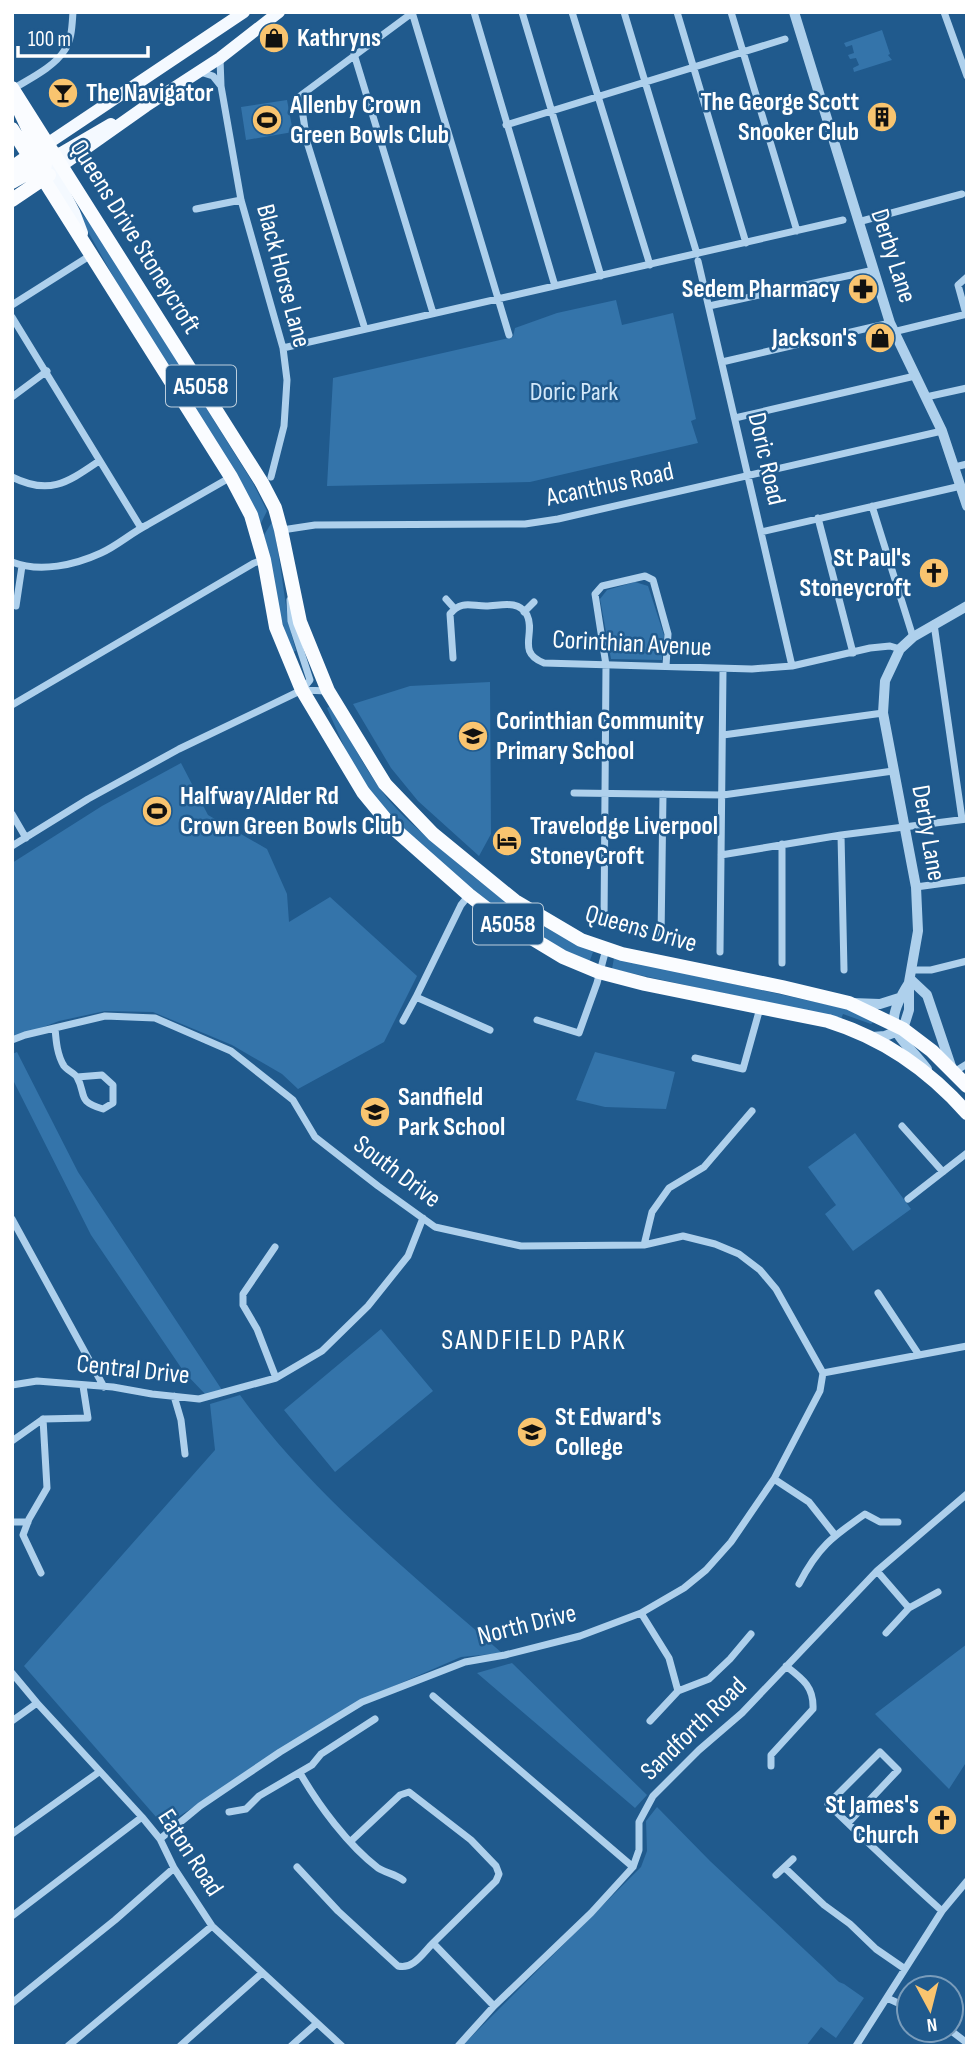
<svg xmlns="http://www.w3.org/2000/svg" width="979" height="2058" font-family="'Sofia Sans Condensed',sans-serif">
	<rect width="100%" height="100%" fill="#205a8d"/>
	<path fill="#3474aa" d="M882 30 890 54 888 55 892 60 854 72 853 68 859 65 856 58 850 59 848 55 854 53 852 45 846 47 844 43Z
		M287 100 293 132 246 140 241 107Z
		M79 210 95 230 253 483 267 511 261 523 128 303 77 212Z
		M616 300 622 325 673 313 696 419 691 421 698 443 530 482 327 486 333 378 513 337 515 328 557 313Z
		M272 522C283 565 283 609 296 651L291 652 278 607 264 535Z
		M635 582 648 586 664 635 662 660 611 659 600 599 607 590Z
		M490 682 491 834 479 856 418 801 391 768 353 704 410 686Z
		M331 706C349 737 365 770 387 798 402 816 420 831 438 846 487 890 533 924 593 952L589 963 539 939 472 891 395 823 378 803 350 760 327 708Z
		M181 763 208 815 267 849 287 894 289 922 330 897 417 976 384 1042 298 1089 282 1074 232 1045 153 1012 105 1011 59 1021 12 1039V863L102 806Z
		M614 958 852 1010 875 1021 871 1024 843 1014 841 1019 612 969Z
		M17 1052 78 1172 222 1390 206 1395 184 1372 91 1235 12 1078V1054Z
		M595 1052 675 1072 666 1109 605 1107 576 1100Z
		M855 1133 911 1209 853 1251 825 1214 836 1205 808 1167Z
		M381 1329 433 1391 335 1472 284 1410Z
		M240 1395C311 1493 411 1574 502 1653L461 1657 357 1702 164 1826 24 1666 215 1450 210 1404Z
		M967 1644V1761L949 1789 875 1714Z
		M512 1663 647 1795 635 1808 477 1673Z
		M657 1807 710 1861 839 1982 844 1984 864 1998 836 2038 821 2027 806 2046H462L641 1867 647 1851 646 1821Z"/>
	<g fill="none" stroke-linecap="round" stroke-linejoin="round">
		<path stroke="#aed0ec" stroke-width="7" d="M412 12 509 335
			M474 12 555 286
			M522 12 601 276
			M572 12 650 265
			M624 12 697 254
			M677 12 746 243
			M731 12 797 231
			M944 12 967 76
			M354 54 433 313
			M200 72 213 76 221 86 220 59
			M221 86 241 200 283 348 287 380 284 426 271 477
			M13 89C29 79 54 67 64 51 72 41 72 25 73 12
			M506 125 785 39
			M196 209 241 200
			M858 222 962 194
			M698 261 792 666
			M12 305 91 255
			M709 306 874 270
			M966 314 958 285 967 277
			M12 317 141 528
			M365 329 307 142 300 96 412 13
			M893 332 967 314
			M283 348 843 220
			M722 362 890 323
			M12 397 47 371
			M926 397 967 388
			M735 418 915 376
			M955 467 967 464
			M12 477C50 496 68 482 99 461
			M872 506 913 637
			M818 518 853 653
			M282 530 315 525 525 524 558 519 942 431
			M761 532 961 486
			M12 562C40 573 75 565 101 553 117 546 131 533 147 525 175 509 203 493 231 477
			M446 599 455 609
			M290 600 291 621 310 680 302 690
			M16 606 22 566
			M524 612 534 602
			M934 624 962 819
			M453 658 450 614C461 600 471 606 486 606 500 606 518 599 527 615 536 634 516 652 544 663L752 669 792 666 870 648 890 646 900 649
			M12 705 254 563 264 560
			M723 735 883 713
			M574 793 723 795 893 771
			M12 814 26 838
			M841 835 844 970
			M782 844V963
			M12 846 88 799 179 749 302 690 328 691
			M721 855 841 835 967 819
			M916 887 967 880
			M469 895 461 905 416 997 490 1030
			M604 923 606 665 595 594 602 586 645 576 653 580 668 634 666 666
			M661 938 663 794
			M720 952 723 670
			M912 970H931L967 961
			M537 1020 579 1033 597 983 606 949
			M403 1021 416 997
			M55 1028C56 1040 57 1055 64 1066 67 1070 74 1073 77 1077 87 1095 76 1101 103 1109L113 1103V1085L102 1075 77 1077
			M12 1040 25 1035 105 1016 155 1018 231 1051 293 1100 315 1137 378 1186 435 1227 521 1246 644 1245 683 1236 715 1244 739 1254 760 1270 776 1289 823 1373
			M695 1058 743 1069 760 1008
			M954 1072 967 1064
			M902 1126 943 1172
			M908 1199 967 1153
			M12 1219 104 1387
			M644 1245 652 1212 669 1188 704 1167 752 1111
			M275 1247 243 1294V1305L257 1329 276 1378
			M878 1293 919 1355
			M823 1373 967 1346
			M12 1385 37 1381 113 1387 152 1394 199 1399 276 1378 322 1351 368 1306 408 1256 423 1218
			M174 1396 181 1420 185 1454
			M12 1441 43 1419
			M774 1479 809 1502 835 1535
			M12 1522H28
			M877 1571 909 1608
			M41 1573 23 1535 29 1519 47 1488 43 1419 88 1418 83 1386
			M799 1584C818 1547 832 1537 865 1514L880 1522H898
			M641 1613 669 1658 678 1691
			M886 1633 909 1608 938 1592
			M12 1673 37 1703 142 1817 160 1839 174 1868 212 1926 342 2046
			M433 1696 633 1867
			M12 1721 37 1703
			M650 1721 678 1691 709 1679 730 1659 751 1634
			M771 1766V1755L813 1709C814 1687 803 1679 786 1666
			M300 1773C319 1806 348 1845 378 1868 386 1873 395 1874 403 1880
			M229 1812 246 1809 259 1796 312 1765 321 1754 375 1719
			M848 1823 898 1770 880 1752 828 1804C865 1840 903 1876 942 1911
			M12 1834 99 1772
			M160 1839 200 1806 280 1752 362 1702 465 1662 505 1655 580 1636 641 1613 684 1588 706 1570 731 1542 774 1479 820 1391 823 1373
			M351 1841 400 1795 409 1792 471 1840 496 1866 499 1874 496 1881 433 1943 494 2006
			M297 1867 338 1911 398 1966C413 1970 423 1953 433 1943
			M785 1868 824 1905 850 1924 876 1949 905 1969
			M776 1875 793 1859
			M12 1916 142 1817
			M887 1998 909 2008
			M12 2003 115 1920 174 1868
			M950 2030 967 2043
			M68 2046 212 1926
			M180 2046 262 1973
			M291 2046 317 2023
			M458 2046 494 2006 591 1913 633 1867 639 1850V1822L653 1796 699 1750 742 1713 877 1571 967 1494
			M856 2046 942 1911 967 1881"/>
		<path stroke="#aed0ec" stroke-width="10" d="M794 12 890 323 942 431 967 506
			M910 979 927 995 952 1069
			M909 983C879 1030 898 1032 927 1069
			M852 1003 880 1004 899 998
			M872 1037 885 1036 903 1029 909 1010V982L918 931 916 887 883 713 885 681 900 649 913 637 967 606"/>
		<path stroke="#f4f9ff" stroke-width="12" d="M47 158 63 152 111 124
			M61 166 146 106 220 58 279 12
			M82 233 74 212 46 158 47 144 244 12"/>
		<path stroke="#fafcff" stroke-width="14" d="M12 88 262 483 275 508 281 530 300 622 328 691 385 784 433 834 515 901 581 940 622 954 782 987 849 1003 903 1029 932 1051 967 1086
			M18 107 45 164 43 178
			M12 129 231 477 251 515 264 560 276 627 302 690 363 792 391 826 469 895 500 919 563 957 599 972 645 984 828 1021C883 1038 929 1070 967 1113
			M12 168 37 150
			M12 182 44 164
			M12 200 49 175"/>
	</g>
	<defs>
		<g id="shop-disc" transform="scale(1.575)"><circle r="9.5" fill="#f9c46f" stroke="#205a8d"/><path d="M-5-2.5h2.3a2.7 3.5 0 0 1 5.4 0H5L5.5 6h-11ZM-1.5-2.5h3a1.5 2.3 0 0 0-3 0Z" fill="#111"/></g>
		<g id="bar-disc" transform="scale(1.575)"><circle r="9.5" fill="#f9c46f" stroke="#205a8d"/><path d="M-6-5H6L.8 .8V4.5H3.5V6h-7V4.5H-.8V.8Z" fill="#111"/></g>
		<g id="building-disc" transform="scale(1.575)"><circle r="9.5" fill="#f9c46f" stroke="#205a8d"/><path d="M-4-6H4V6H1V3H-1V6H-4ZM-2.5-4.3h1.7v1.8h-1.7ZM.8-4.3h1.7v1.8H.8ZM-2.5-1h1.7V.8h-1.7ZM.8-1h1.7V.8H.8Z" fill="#111"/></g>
		<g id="stadium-disc" transform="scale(1.575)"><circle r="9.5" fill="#f9c46f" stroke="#205a8d"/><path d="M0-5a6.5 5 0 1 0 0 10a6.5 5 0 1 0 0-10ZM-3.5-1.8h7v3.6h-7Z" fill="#111"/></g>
		<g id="pharmacy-disc" transform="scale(1.575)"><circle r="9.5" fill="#f9c46f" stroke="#205a8d"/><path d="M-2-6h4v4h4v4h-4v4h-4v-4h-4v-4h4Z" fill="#111"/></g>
		<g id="church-disc" transform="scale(1.575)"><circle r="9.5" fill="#f9c46f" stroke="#205a8d"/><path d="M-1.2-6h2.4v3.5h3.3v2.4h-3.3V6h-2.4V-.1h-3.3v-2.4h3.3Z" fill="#111"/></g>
		<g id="school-disc" transform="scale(1.575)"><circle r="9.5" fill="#f9c46f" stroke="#205a8d"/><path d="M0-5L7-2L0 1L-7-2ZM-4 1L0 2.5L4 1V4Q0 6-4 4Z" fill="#111"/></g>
		<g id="hotel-disc" transform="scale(1.575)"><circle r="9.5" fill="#f9c46f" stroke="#205a8d"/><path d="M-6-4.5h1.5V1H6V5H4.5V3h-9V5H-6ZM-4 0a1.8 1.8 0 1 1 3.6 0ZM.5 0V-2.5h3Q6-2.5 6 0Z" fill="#111"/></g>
	</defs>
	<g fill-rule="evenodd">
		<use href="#shop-disc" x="274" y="38"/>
		<use href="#bar-disc" x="63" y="93"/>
		<use href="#building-disc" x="882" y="117"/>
		<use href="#stadium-disc" x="267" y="120"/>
		<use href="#pharmacy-disc" x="863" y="289"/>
		<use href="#shop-disc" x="880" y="338"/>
		<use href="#church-disc" x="934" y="573"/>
		<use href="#school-disc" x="473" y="736"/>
		<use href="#stadium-disc" x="157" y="811"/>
		<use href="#hotel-disc" x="507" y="841"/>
		<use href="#school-disc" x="375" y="1112"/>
		<use href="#school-disc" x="532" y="1432"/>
		<use href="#church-disc" x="942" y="1820"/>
	</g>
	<g text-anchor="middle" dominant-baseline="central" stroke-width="5" stroke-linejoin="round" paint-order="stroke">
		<g fill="#205a8d" stroke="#bccedd" stroke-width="2">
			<rect x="166" y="365.5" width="70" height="41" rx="5"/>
			<rect x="473" y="903.5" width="70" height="41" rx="5"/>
		</g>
		<g font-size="24" font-weight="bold" fill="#fff">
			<text x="201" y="386">A5058</text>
			<text x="508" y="924">A5058</text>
		</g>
		<g font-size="26" font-weight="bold" fill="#fff" stroke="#205a8d" text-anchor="start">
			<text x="297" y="38">Kathryns</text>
			<text x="86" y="93">The Navigator</text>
			<text x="859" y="102" text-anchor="end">The George Scott<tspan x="859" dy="30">Snooker Club</tspan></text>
			<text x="290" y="105">Allenby Crown<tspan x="290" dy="30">Green Bowls Club</tspan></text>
			<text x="840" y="289" text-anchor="end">Sedem Pharmacy</text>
			<text x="857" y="338" text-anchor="end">Jackson's</text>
			<text x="911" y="558" text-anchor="end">St Paul's<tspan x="911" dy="30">Stoneycroft</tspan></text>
			<text x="496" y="721">Corinthian Community<tspan x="496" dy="30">Primary School</tspan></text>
			<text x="180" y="796">Halfway/Alder Rd<tspan x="180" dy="30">Crown Green Bowls Club</tspan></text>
			<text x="530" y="826">Travelodge Liverpool<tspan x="530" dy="30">StoneyCroft</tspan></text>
			<text x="398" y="1097">Sandfield<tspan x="398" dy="30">Park School</tspan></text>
			<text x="555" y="1417">St Edward's<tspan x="555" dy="30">College</tspan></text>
			<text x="919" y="1805" text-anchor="end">St James's<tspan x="919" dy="30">Church</tspan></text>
		</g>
		<g font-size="26" fill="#fff" stroke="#205a8d">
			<text transform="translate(135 237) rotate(58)">Queens Drive Stoneycroft</text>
			<text transform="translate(893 256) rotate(72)">Derby Lane</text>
			<text transform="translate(283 276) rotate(75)">Black Horse Lane</text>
			<text transform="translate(766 459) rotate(77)">Doric Road</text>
			<text transform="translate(610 485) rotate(-12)">Acanthus Road</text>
			<text transform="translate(632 644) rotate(3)">Corinthian Avenue</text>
			<text transform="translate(928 833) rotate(80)">Derby Lane</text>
			<text transform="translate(641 929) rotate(16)">Queens Drive</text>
			<text transform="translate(397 1172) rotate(37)">South Drive</text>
			<text transform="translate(133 1370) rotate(6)">Central Drive</text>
			<text transform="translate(527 1625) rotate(-14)">North Drive</text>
			<text transform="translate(694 1729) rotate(-44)">Sandforth Road</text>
			<text transform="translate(190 1853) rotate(57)">Eaton Road</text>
		</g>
		<g font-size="26" fill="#d3e8f9" stroke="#205a8d">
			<text x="574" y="392">Doric Park</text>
		</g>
		<g font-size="28" letter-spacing="2" fill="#fff" stroke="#205a8d">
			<text x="534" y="1340">SANDFIELD PARK</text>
		</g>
	</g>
	<rect width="979" height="2058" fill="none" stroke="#ffffff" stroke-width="28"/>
	<g transform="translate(930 2009) rotate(173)"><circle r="33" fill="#205a8d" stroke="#799cbb" stroke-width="2"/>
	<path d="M0-5L12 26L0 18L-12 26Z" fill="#f9c46f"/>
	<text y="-10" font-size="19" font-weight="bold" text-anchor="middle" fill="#ffffff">N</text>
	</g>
	<path d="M18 46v10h130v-10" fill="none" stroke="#ffffff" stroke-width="3.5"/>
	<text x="28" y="46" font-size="21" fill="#ffffff" stroke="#205a8d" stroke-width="5" paint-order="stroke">100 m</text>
</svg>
